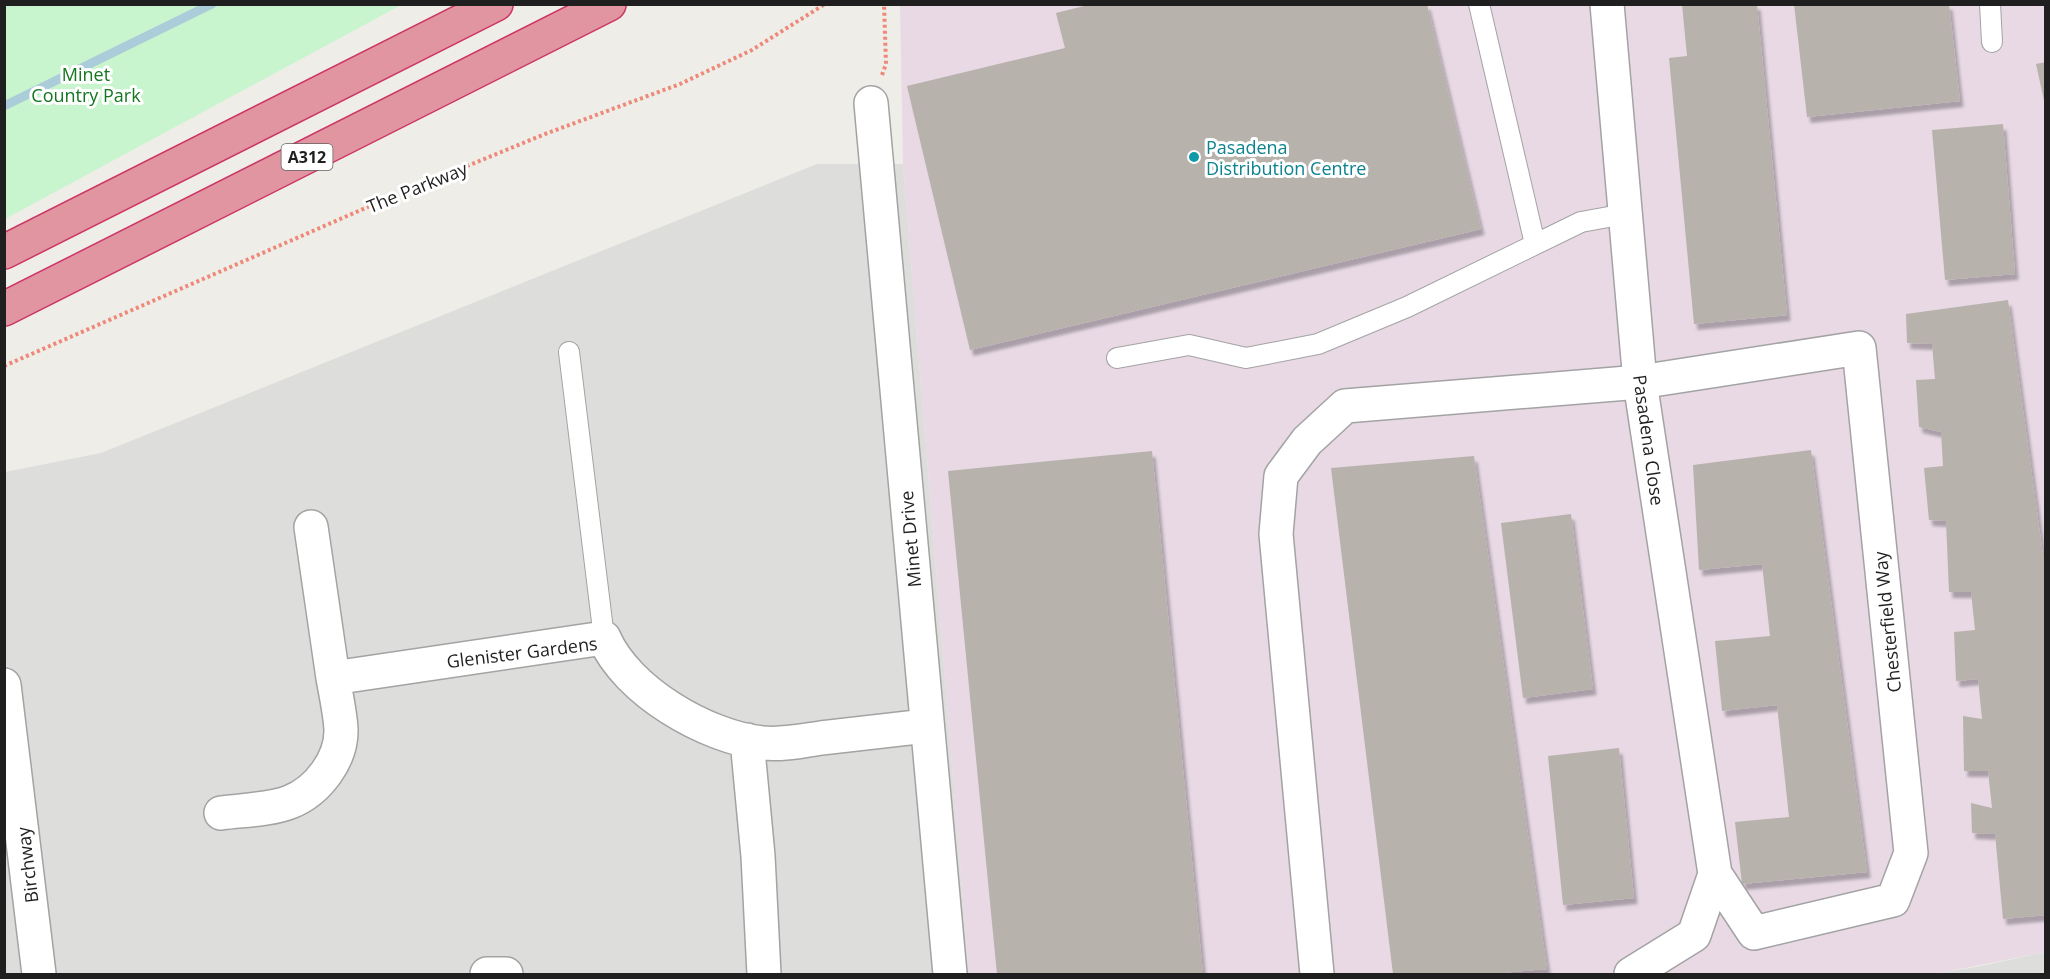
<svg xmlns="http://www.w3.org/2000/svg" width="2050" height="979" font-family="'Open Sans',sans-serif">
	<defs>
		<filter id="shadow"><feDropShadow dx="3.5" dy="6" stdDeviation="1.5" flood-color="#0004"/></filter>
	</defs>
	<rect width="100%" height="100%" fill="#efede7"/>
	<path fill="#dddddc" d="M817 164H903L969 974H5V472L101 453Z
		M2045 952V974H1935L1981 966Z"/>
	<path fill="#e8d9e5" d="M900 5H2045V952L1935 974H969L903 164Z"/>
	<path fill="#c8f5cd" d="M5 4H401V5L5 219Z"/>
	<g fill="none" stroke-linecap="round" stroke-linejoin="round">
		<path stroke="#abcdd9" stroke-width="9" d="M4 106 212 4"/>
	</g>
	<path fill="#b8b2ac" filter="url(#shadow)" d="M1092 4H1427L1481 229 970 350 907 86 1065 48 1056 13Z
		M1682 4H1757L1787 315 1694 324 1669 58 1687 56Z
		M1794 4H1949L1960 101 1807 117Z
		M2046 62V105H2045L2036 64Z
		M2003 124 2015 274 1945 280 1932 130Z
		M2008 300 2043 556H2046V915L2003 919 1995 834 1972 833 1971 803 1992 808 1988 771H1964L1963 716 1982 719 1978 679 1956 681 1954 632 1975 630 1971 592H1949L1946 521 1929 520 1924 468 1943 466 1941 432 1919 427 1916 380 1935 379 1932 344 1907 343 1906 314Z
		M1811 450 1867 872 1742 884 1735 822 1789 817 1777 705 1722 711 1715 641 1770 636 1762 564 1699 570 1693 465Z
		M1152 451 1203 974H997L948 471Z
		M1474 456 1547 969 1489 974H1393L1331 468Z
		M1571 514 1593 689 1523 698 1501 523Z
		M1619 748 1634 898 1563 905 1548 756Z"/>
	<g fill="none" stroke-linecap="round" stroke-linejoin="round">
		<g stroke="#a3a3a3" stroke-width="22">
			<path id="lane" d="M1479 4 1535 244
				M1990 4 1992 42
				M569 352 604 638
				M1117 358 1189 345 1246 358 1318 344 1407 307 1581 222 1625 214"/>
		</g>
		<g stroke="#a3a3a3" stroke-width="36">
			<path id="street" d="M871 103 950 974
				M311 527 333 678
				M4 685 39 974
				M747 740 758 856 764 974
				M221 813C242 810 270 810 290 802 318 791 342 759 341 729 340 712 336 695 333 678L604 638C627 691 706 737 762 743 782 745 802 741 821 738 856 734 891 730 926 726
				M487 974H506
				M1317 974 1276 534 1281 476 1307 441 1345 406 1640 382 1859 348 1911 853 1893 900 1754 933 1715 874 1640 382 1607 4
				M1631 974 1694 935 1715 874"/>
		</g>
		<g stroke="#cc3564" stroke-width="36">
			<path id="highway" d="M4 252 496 4
				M4 309 609 4"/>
		</g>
		<path stroke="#ee8879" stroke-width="4" stroke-dasharray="3 3" stroke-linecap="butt" d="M882 75 886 64 884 4
			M4 366 370 206 545 134 680 84 752 50 825 4"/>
		<use href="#lane" stroke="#fff" stroke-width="20"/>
		<use href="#street" stroke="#fff" stroke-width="33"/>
		<use href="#highway" stroke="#e095a1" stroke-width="33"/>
	</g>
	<circle fill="#0f9aa8" stroke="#fff" stroke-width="2" cx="1194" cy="157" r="6"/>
	<g text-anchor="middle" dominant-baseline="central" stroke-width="6" stroke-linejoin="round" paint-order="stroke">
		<rect fill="#fff" stroke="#626262" stroke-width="1.5" x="281.5" y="144" width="51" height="26" rx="4.5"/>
		<g font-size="16" font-weight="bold" fill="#1f1f1f">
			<text x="307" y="157">A312</text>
		</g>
		<g font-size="18" fill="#157620" stroke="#fff">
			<text x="86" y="74">Minet<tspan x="86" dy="21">Country Park</tspan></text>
		</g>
		<g font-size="18" fill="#0d838f" stroke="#fff" text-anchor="start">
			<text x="1206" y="147">Pasadena<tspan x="1206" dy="21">Distribution Centre</tspan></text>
		</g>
		<g font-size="18" fill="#1f1f1f" stroke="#fff">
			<text transform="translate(417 187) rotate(-22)">The Parkway</text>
			<text transform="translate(1649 440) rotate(82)">Pasadena Close</text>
			<text transform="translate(910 539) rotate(-95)">Minet Drive</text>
			<text transform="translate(1887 622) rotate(-96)">Chesterfield Way</text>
			<text transform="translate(522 652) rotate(-7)">Glenister Gardens</text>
			<text transform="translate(27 865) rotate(-97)">Birchway</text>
		</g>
	</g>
	<rect width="2050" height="979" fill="none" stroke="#1f1f1f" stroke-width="12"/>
</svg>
